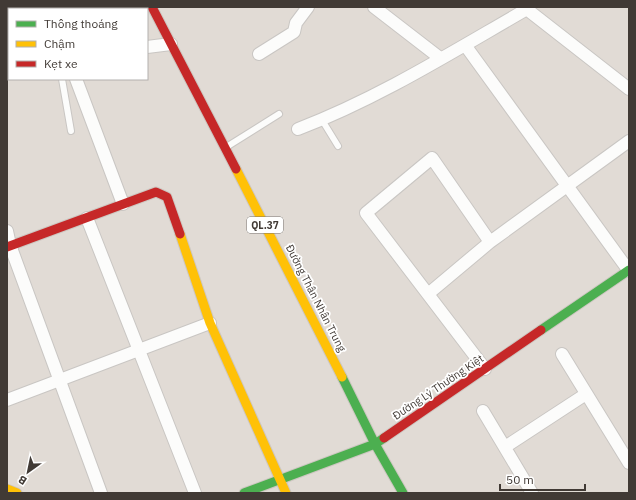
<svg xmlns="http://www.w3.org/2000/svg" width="636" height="500" font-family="'IBM Plex Sans',sans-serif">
	<rect width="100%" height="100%" fill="#edeae7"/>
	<path fill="#e1dbd5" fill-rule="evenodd" d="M7 7H629V493H7ZM9 9H147V79H9Z"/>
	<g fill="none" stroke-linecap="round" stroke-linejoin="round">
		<g stroke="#c9c6c3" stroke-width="8">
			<path id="lane" d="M62 79 71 131
				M322 120 338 146
				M228 146 279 114"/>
		</g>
		<g stroke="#c9c6c3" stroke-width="14">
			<path id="street" d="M374 7 440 58
				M524 7 629 89
				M7 19 9 23
				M465 45 629 271
				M147 47 171 44
				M259 54 294 32 296 23 308 7
				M7 72 9 71
				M76 79 123 204
				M298 129C379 98 452 52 527 9
				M87 218 195 493
				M7 231 10 245 101 493
				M428 294 490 242 629 141
				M562 354 629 463
				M485 369 366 213 432 158 490 242
				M7 400 210 323
				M483 411 532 493
				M505 447 586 394"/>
		</g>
		<g stroke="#cdc7c1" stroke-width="11">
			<path id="fast" d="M541 330 629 270
				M342 377 375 444 403 493
				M244 493 375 444 384 438"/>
		</g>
		<g stroke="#cdc7c1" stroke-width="11">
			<path id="slow" d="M236 169 342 377
				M180 234 210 323 286 493
				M7 489 17 493"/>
		</g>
		<g stroke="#cdc7c1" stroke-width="11">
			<path id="jam" d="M152 7 236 169
				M7 247 156 192 167 197 180 234
				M384 438 541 330"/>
		</g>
		<use href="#lane" stroke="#fcfcfb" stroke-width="6"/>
		<use href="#street" stroke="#fcfcfb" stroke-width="12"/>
		<use href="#fast" stroke="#4caf50" stroke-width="9"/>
		<use href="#slow" stroke="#ffc107" stroke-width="9"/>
		<use href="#jam" stroke="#c62828" stroke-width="9"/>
	</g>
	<g text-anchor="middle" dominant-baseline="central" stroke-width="3.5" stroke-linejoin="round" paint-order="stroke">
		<rect fill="#fff" stroke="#7a7572" stroke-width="1" x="247" y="217" width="36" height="16" rx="3"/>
		<g font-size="10" font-weight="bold" fill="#413a35">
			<text x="265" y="225">QL.37</text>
		</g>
		<g font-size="11" fill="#413a35" stroke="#fff">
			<text transform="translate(316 298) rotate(63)">Đường Thân Nhân Trung</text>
			<text transform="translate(438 387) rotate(-34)">Đường Lý Thường Kiệt</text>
		</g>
	</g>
	<rect width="636" height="500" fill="none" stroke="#413a35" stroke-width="16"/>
	<rect x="8" y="8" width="140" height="72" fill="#ffffff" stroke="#b3b0ae"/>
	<rect x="16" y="21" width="20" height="6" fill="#4caf50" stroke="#b3b0ae"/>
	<text x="44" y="28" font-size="12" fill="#413a35">Thông thoáng</text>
	<rect x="16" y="41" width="20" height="6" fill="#ffc107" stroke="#b3b0ae"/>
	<text x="44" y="48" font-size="12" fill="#413a35">Chậm</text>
	<rect x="16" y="61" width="20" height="6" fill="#c62828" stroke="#b3b0ae"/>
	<text x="44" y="68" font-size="12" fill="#413a35">Kẹt xe</text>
	<g transform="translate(28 472) rotate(213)" stroke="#ffffff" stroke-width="3" paint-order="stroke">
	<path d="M0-3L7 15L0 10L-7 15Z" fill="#413a35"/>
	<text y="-6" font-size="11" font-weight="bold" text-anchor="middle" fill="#413a35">B</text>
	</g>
	<path d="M500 484v6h85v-6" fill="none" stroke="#413a35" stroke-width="2"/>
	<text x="506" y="484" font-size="12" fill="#413a35" stroke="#ffffff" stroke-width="3" paint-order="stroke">50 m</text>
</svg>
